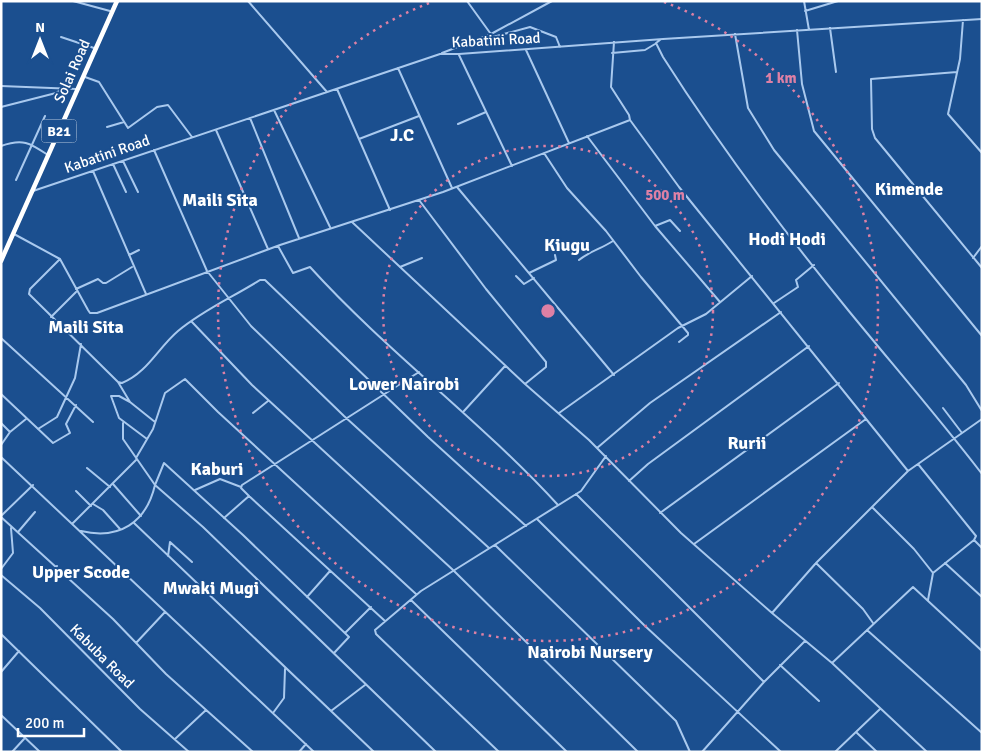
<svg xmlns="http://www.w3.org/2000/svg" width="983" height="753" font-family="Signika,sans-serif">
	<rect width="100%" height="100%" fill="#1b4f8f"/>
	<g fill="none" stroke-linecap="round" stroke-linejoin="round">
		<path stroke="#a9c9ee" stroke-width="2" d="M73 1 110 11
			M248 1 327 92
			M467 1 493 37 530 27 556 37 560 47
			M804 1 809 30
			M805 11 838 1
			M963 20 960 59 948 114 982 153
			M830 28 836 72
			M797 30 802 84 814 131 982 336
			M735 34 748 108 774 150 966 385 982 411
			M61 37 94 48
			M660 40 656 43 663 57C719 145 782 229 848 310 893 365 939 418 982 474
			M614 42 611 87 629 115 630 120 679 187 908 471
			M526 50 569 143
			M442 53 491 34 552 1
			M612 53 645 50 655 44
			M459 55 512 166
			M398 68 452 188
			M957 72 871 79 872 129 875 138 982 268
			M85 77 99 82 128 128 157 107 168 105 192 137
			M1 86 76 89
			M337 89 390 210
			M1 107 56 93 63 88
			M274 110 330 227
			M250 118 299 238
			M458 124 486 112
			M107 127 124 122
			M216 130 268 249
			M587 136 655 226 720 302
			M359 139 419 116
			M1 146C23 138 30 143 48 155
			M154 150 207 271 251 326 344 416 489 548
			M544 153 567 188 606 231 641 277 688 333V335L679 342
			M123 161 138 192
			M113 164 126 192
			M93 171 146 294
			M16 180 45 116
			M457 187 614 375
			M33 191 440 54H459L663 39 982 19
			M419 200 486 289 546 362V367L525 384
			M352 222 525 384 589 440 681 533 772 613
			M655 226 670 220 680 231
			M14 234 60 259 88 310 90 313H97L280 245 443 192 630 120
			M278 246 293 273 310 267C387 352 480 420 558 505
			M129 255 139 250
			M973 258 982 246
			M60 259 30 289 29 294 118 382 122 383C147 373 158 348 178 331 203 310 233 297 260 280H265L428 437 526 526
			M579 260C590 251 601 249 613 241
			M400 267 422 258
			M529 273 556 260 555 255
			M516 276 524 284 534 278
			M76 289 98 279 103 283H106L132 267
			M774 303 798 287 796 280 814 265
			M51 317 76 292
			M192 322 252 385 453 570 638 752
			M1 338 93 422
			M118 382 130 402 155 422
			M1 394 53 443 70 433 66 424 76 405
			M130 402 119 396H111L119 418 147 439
			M943 408 962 433
			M464 411 505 366
			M253 413 268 401
			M559 413 678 328 706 314 752 276
			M1 423 10 432
			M38 429 57 417 75 378 81 344
			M1 445 10 432 26 419
			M597 448 650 403 781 312
			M1 457 314 752
			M136 458 153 429 165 393 185 379 218 412 416 594
			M918 464 976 536 974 540 982 548
			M87 468 110 487
			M629 481 648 464 809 346
			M113 484 141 516
			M195 490 220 479 241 487
			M76 491 91 506
			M576 494 764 682
			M249 496 385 621
			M93 504 103 510 120 529
			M873 508 914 549 933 573 974 540
			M660 513 839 383
			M1 516 33 485
			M1 517 113 619 166 674 253 752
			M224 518 249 496 241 488 242 485 419 372
			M537 519 644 625 781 752
			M73 523 136 460
			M134 523 374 752
			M81 531C119 540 146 523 155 485L123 439V423
			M18 532 35 512
			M694 544 866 419
			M495 545 676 721 690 752
			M168 556 170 542 192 562
			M816 563 863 609 873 623
			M945 563 982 597
			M1 569 13 553 11 528
			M38 572 46 578 57 566
			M1 575 40 608 140 709 189 752
			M307 597 330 571
			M411 600 567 752
			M928 600 933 573
			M867 630 982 733
			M345 633 371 607
			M1 634 122 752
			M136 643 165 612
			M334 653 349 637 243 535 164 463 155 485 203 527 436 752
			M832 663 913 587 982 651
			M780 665 819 701
			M1 672 19 651
			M331 711 365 685
			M273 713 284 698 285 669
			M1 715 40 752
			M856 732 877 752
			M175 739 206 710
			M12 752 24 739
			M299 752 306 744
			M499 752 376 634 375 630 421 591 581 491 606 456
			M702 752 764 682 805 641
			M835 752 880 709
			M927 752 832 663 772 613 816 563 908 471 982 419"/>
		<path stroke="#fff" stroke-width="4.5" d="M1 261 117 1"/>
	</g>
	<g fill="none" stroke="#dd80a5" stroke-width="2.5" stroke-dasharray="2.5 5">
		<circle cx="548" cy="311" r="165"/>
		<path d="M664 2A330 330 0 1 1 432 2"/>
	</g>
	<g text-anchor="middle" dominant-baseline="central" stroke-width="4" stroke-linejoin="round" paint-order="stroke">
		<rect fill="#1b4f8f" stroke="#bbcadd" stroke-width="1" x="41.5" y="119.5" width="35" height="23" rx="4"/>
		<g font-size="14" font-weight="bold" fill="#fff">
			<text x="59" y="131">B21</text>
		</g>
		<g font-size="15" fill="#fff" stroke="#1b4f8f">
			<text transform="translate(496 40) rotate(-3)">Kabatini Road</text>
			<text transform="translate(72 71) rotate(-66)">Solai Road</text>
			<text transform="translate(107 154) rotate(-19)">Kabatini Road</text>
			<text transform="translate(102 656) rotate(45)">Kabuba Road</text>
		</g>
		<g font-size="18" font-weight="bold" fill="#fff" stroke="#1b4f8f">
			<text x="402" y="135">J.C</text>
			<text x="909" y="189">Kimende</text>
			<text x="220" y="200">Maili Sita</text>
			<text x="787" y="239">Hodi Hodi</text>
			<text x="567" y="245">Kiugu</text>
			<text x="86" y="327">Maili Sita</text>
			<text x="404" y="384">Lower Nairobi</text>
			<text x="747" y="443">Rurii</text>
			<text x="217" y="469">Kaburi</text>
			<text x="81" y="572">Upper Scode</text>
			<text x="211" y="588">Mwaki Mugi</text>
			<text x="590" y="652">Nairobi Nursery</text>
		</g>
	</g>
	<circle cx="548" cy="311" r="8" fill="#dd80a5" stroke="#1b4f8f" stroke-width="2.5"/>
	<g font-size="15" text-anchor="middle" font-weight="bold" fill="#dd80a5" stroke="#1b4f8f" stroke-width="4" stroke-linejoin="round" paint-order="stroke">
		<text x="781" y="83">1 km</text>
		<text x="665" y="200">500 m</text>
	</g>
	<rect width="983" height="753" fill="none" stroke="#ffffff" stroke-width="5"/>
	<g transform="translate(40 40)" stroke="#1b4f8f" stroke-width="4" paint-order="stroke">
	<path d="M0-4L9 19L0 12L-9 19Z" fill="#ffffff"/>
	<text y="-8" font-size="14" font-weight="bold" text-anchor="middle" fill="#ffffff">N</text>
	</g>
	<path d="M18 728v8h66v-8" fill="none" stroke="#ffffff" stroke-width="2.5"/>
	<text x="25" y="728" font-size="15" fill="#ffffff" stroke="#1b4f8f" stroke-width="4" paint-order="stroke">200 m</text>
</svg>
